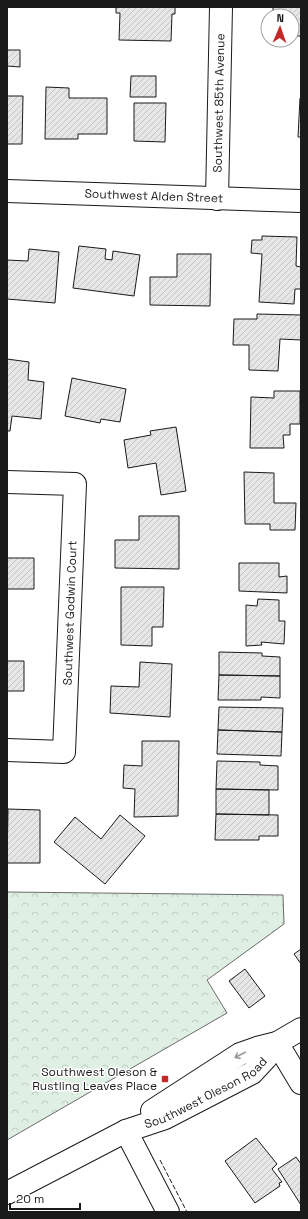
<svg xmlns="http://www.w3.org/2000/svg" width="308" height="1219" font-family="'Space Grotesk',sans-serif">
	<defs>
		<pattern id="forest-crowns" width="20" height="18" patternUnits="userSpaceOnUse"><rect width="20" height="18" fill="#e0efe3"/><path d="M2 6a3 3 0 1 1 6 0M12 15a3 3 0 1 1 6 0" fill="none" stroke="#c0ccc2"/></pattern>
		<pattern id="building-hatch" width="6" height="6" patternUnits="userSpaceOnUse"><rect width="6" height="6" fill="#e6e6e6"/><path d="M-1 1l2-2M0 6l6-6M5 7l2-2" fill="none" stroke="#c5c5c5"/></pattern>
	</defs>
	<rect width="100%" height="100%" fill="#fff"/>
	<path fill="url(#forest-crowns)" stroke="#6a6a6a" d="M7 892 283 895 284 924 207 980 227 1013 7 1140Z"/>
	<path fill="url(#building-hatch)" stroke="#1a1a1a" d="M116 7H175V14H172L171 41 119 40 120 13H116Z
		M273 7H301V36H292L291 14 273 13Z
		M7 50H20V67L7 66Z
		M131 76H156V97H130Z
		M46 87 69 88V98H107V134H78V139H45Z
		M7 96H23L22 144H7Z
		M300 98H301V137H298Z
		M134 103H166L165 142 134 141Z
		M262 236 297 237 296 266 301 267V289H295L294 304 259 302 262 254 251 253 252 240H262Z
		M79 246 106 249 105 259 112 260 113 251 140 255 134 296 73 288Z
		M29 249 59 252 55 303 7 299V260L28 261Z
		M177 254H211L210 306 150 305V277H177Z
		M257 314 301 315V340L280 339 278 371 249 370V345H233L234 319H257Z
		M7 359 29 362 28 380 44 382 41 419 12 416 10 431H7Z
		M72 378 126 389 120 422 101 419 100 423 65 416Z
		M274 391H300V424H290V435H283L284 448H250L251 397 274 398Z
		M176 427 186 491 161 495 156 463 128 468 124 440 151 435 150 431Z
		M244 472 274 473V503H296L295 530H270V524H245Z
		M139 516H179V569L115 568V540H139Z
		M7 558H34V589H7Z
		M239 563H279V577L287 576V593L239 591Z
		M121 587H164L163 627H152V646L121 645Z
		M258 599 279 600V621H285L284 644 261 642 262 645 246 646V605L257 606Z
		M219 652 262 653V656L280 657V676L219 675Z
		M7 661H24V691H7Z
		M140 662 172 664 170 717 110 713 111 686 139 687Z
		M219 675 280 676V698L261 697V700H218Z
		M219 707 283 708 282 732 218 730Z
		M218 730 282 732 281 756 217 754Z
		M142 741H179L178 816 134 817 135 789 123 788 124 765 142 766Z
		M217 761 260 762V765L278 766V790L216 789Z
		M216 789 269 790V815L216 814Z
		M8 809 40 810V863H7Z
		M216 814 278 815V836H259V840H215Z
		M120 815 145 836 105 884 54 842 75 817 101 839Z
		M301 949V964L294 954Z
		M245 969 265 996 249 1008 229 981Z
		M256 1138 277 1164 272 1169 282 1182 279 1183 280 1186 255 1203 225 1161Z
		M296 1157 301 1164V1205L278 1169Z"/>
	<g fill="none" stroke-linecap="round" stroke-linejoin="round">
		<g stroke="#1a1a1a" stroke-width="24">
			<g id="minor">
				<path id="s1" d="M7 191 301 201"/>
				<path id="s2" d="M217 199 221 7"/>
				<path d="M7 482 75 484 64 752 7 750"/>
				<path d="M277 1043 301 1083"/>
				<path d="M126 1131 168 1212"/>
			</g>
		</g>
		<g stroke="#1a1a1a" stroke-width="24">
			<g id="major">
				<path d="M152 1111 240 1054 257 1048 277 1043 301 1029"/>
				<path id="s3" d="M7 1193 126 1131 165 1118 252 1073 266 1058 277 1043"/>
			</g>
		</g>
		<use href="#minor" stroke="#fff" stroke-width="22"/>
		<use href="#major" stroke="#fff" stroke-width="22"/>
		<path stroke="#1a1a1a" stroke-width="1" stroke-dasharray="5 2" stroke-linecap="butt" d="M160 1160 187 1212"/>
	</g>
	<defs><path id="oneway-shaft" d="M-6 0H5M1.5-3L5.5 0L1.5 3" fill="none" stroke-width="1.6" stroke-linecap="round" stroke-linejoin="round"/></defs>
	<use stroke="#989898" href="#oneway-shaft" transform="translate(240 1055) rotate(153)"/>
	<rect fill="#c62828" stroke="#fff" stroke-width="1.5" x="161" y="1075" width="8" height="8" rx="2"/>
	<g text-anchor="middle" dominant-baseline="central" stroke-width="3" stroke-linejoin="round" paint-order="stroke">
		<g font-size="12" fill="#1a1a1a" stroke="#fff">
			<text stroke="none"><textPath href="#s2" startOffset="96">Southwest 85th Avenue</textPath></text>
			<text stroke="none"><textPath href="#s1" startOffset="147">Southwest Alden Street</textPath></text>
			<text transform="translate(70 613) rotate(-88)">Southwest Godwin Court</text>
			<text stroke="none"><textPath href="#s3" startOffset="223">Southwest Oleson Road</textPath></text>
		</g>
		<g font-size="12" fill="#1a1a1a" stroke="#fff" text-anchor="end">
			<text x="157" y="1072">Southwest Oleson &amp;<tspan x="157" dy="14">Rustling Leaves Place</tspan></text>
		</g>
	</g>
	<rect width="308" height="1219" fill="none" stroke="#1a1a1a" stroke-width="16"/>
	<g transform="translate(280 28) rotate(2)"><circle r="19" fill="#ffffff" stroke="#a3a3a3"/>
	<path d="M0-3L7 15L0 10L-7 15Z" fill="#c62828"/>
	<text y="-6" font-size="11" font-weight="bold" text-anchor="middle" fill="#1a1a1a">N</text>
	</g>
	<path d="M10 1203v6h70v-6" fill="none" stroke="#1a1a1a" stroke-width="2"/>
	<text x="16" y="1203" font-size="12" fill="#1a1a1a" stroke="#ffffff" stroke-width="3" paint-order="stroke">20 m</text>
</svg>
